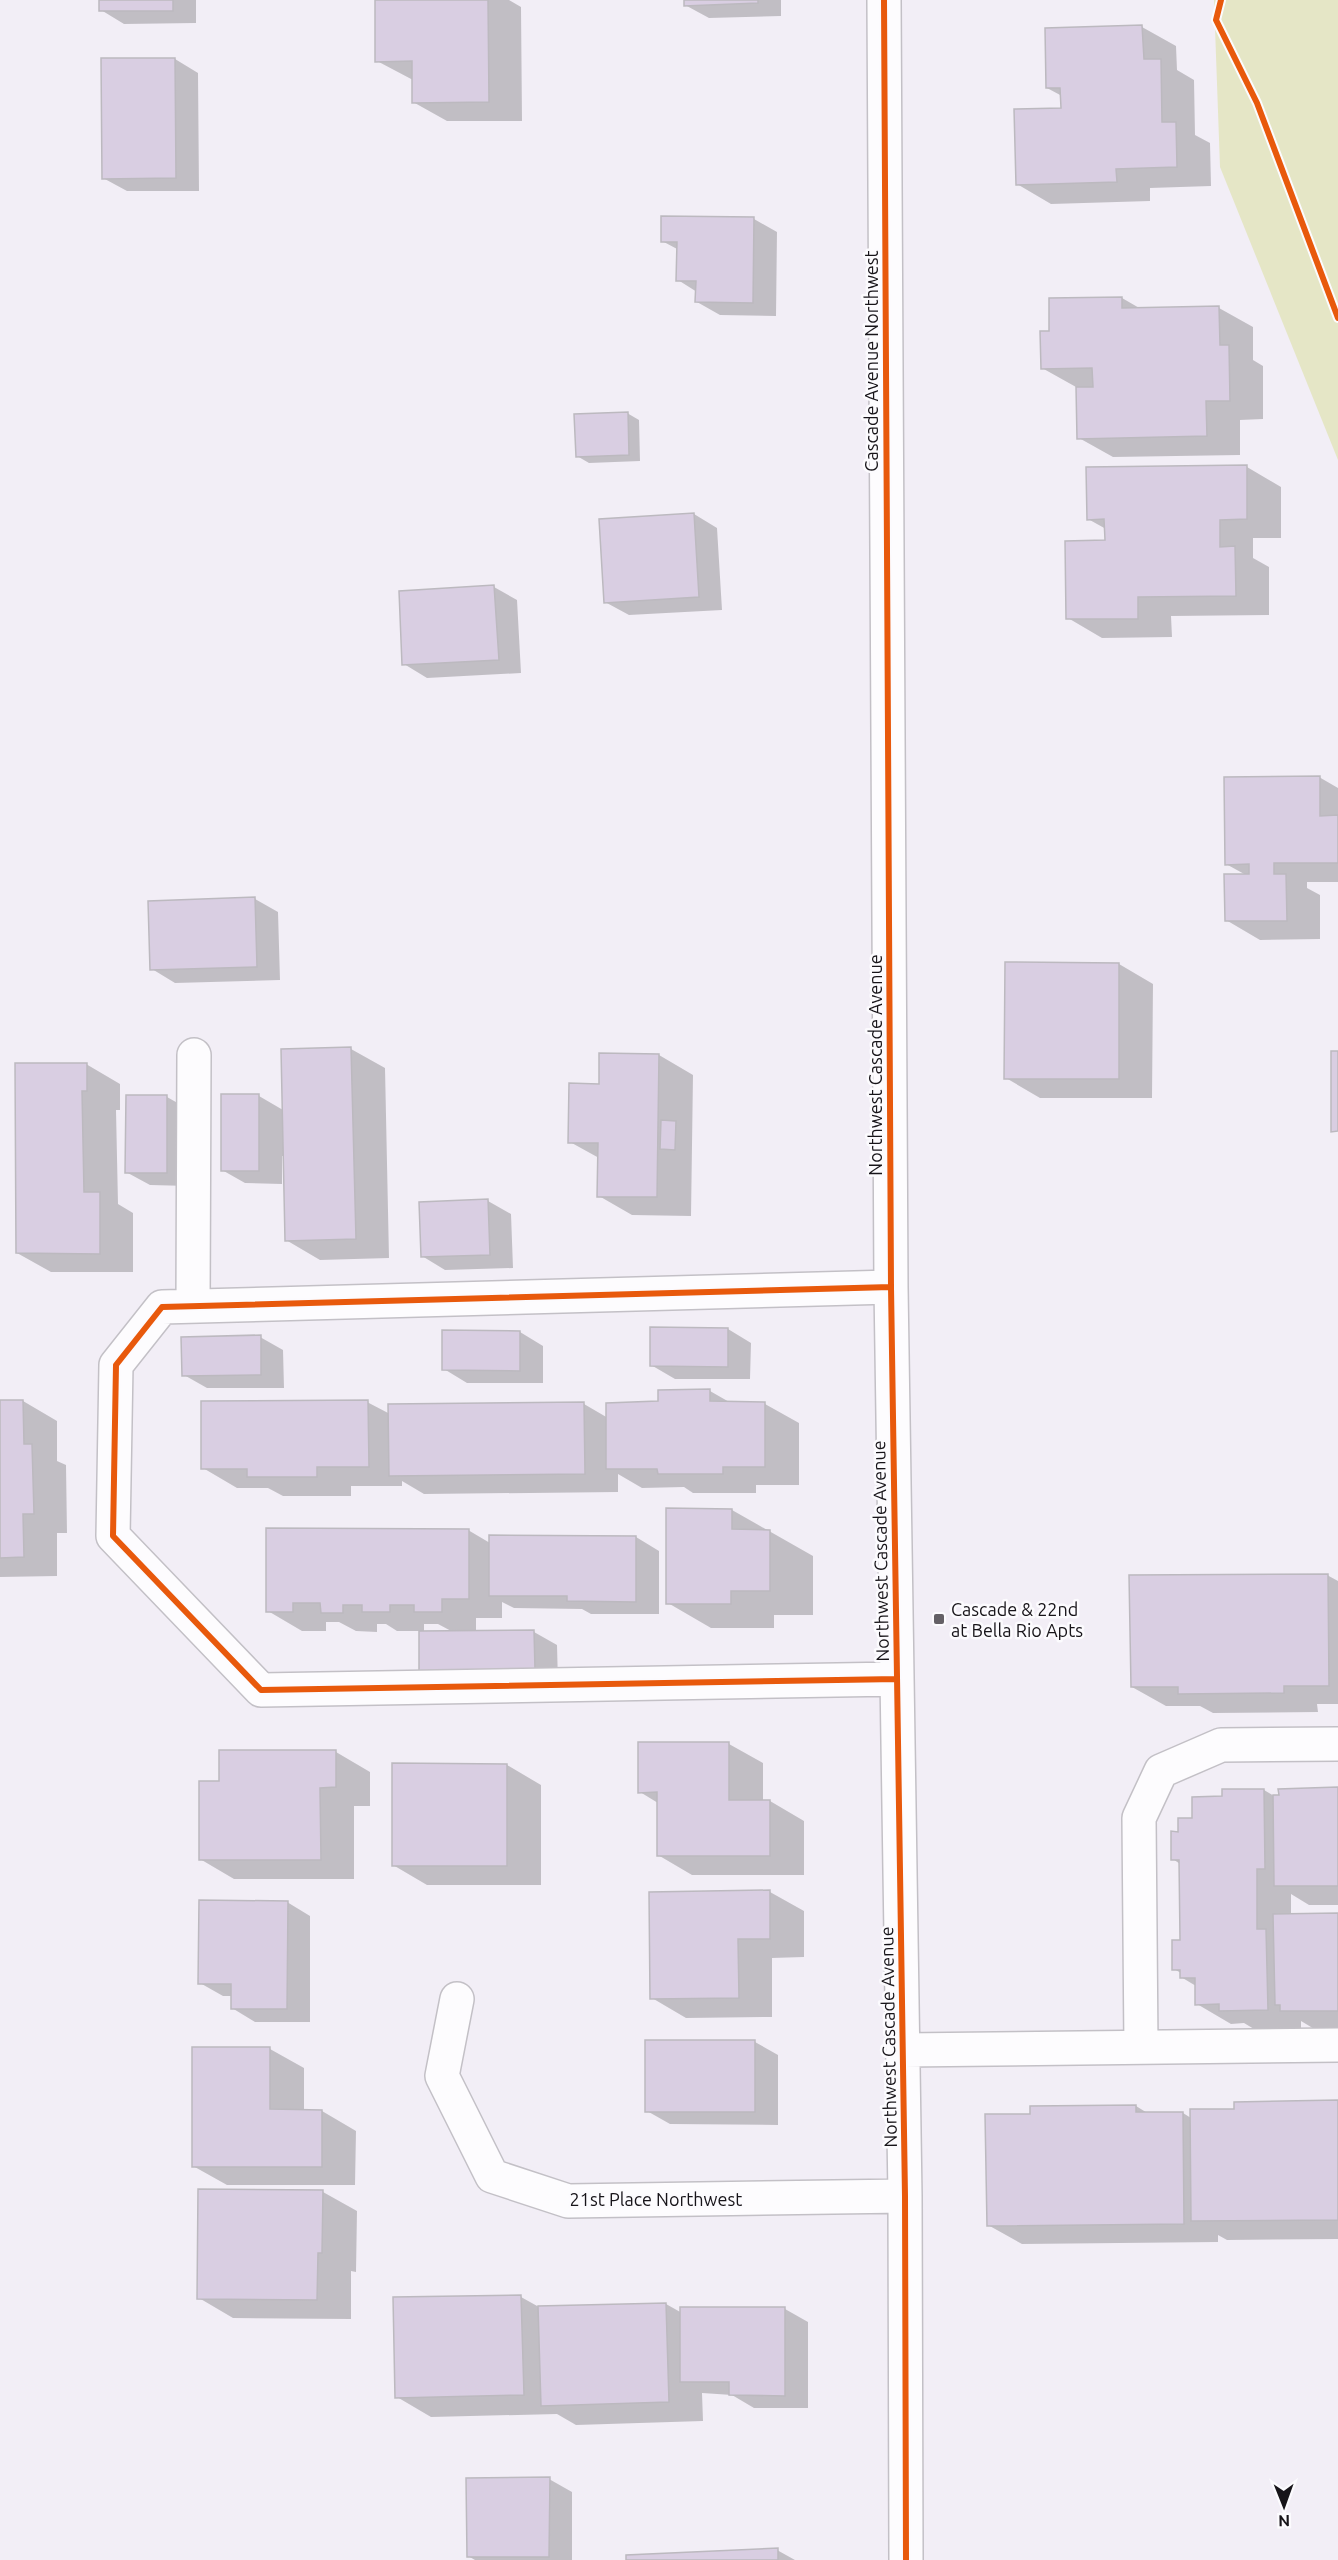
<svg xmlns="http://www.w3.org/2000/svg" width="1338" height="2560" font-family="Ubuntu,sans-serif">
	<rect width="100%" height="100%" fill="#f2eef6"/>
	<path fill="#e5e6c6" d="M1214 0H1338V460L1220 167Z"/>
	<path fill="#0003" fill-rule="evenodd" d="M101 0H196V23L124 24 101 10Z
		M376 0H509L521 7 522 121H447L413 102V80L377 61Z
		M685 0H781V16L709 18 685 5Z
		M1142 27 1176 46 1177 70 1194 80 1195 135 1210 143 1211 186 1150 188V201L1051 204 1017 184 1062 110V96L1047 88Z
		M175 59 198 73 199 191H127L103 178Z
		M754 219 777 232 776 316 720 315 697 302V292L678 280 679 250 662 241Z
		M1122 298 1141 309 1219 308 1253 327V360L1263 366V419L1240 420V455L1113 457 1079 438 1076 387 1042 368 1051 332Z
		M627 413 639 420 640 461 589 463 577 456Z
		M1247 467 1281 487V538H1253V558L1269 567V615L1171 616 1172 637 1102 638 1068 618 1106 542V529L1088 519Z
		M694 514 717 528 722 610 629 615 605 602Z
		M494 587 517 600 521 673 427 678 404 664Z
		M1319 777 1338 788V882H1307V888L1320 895V939L1260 940 1226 920 1246 875 1226 864Z
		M255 899 278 912 280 980 175 983 152 969Z
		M1119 964 1153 984 1152 1098H1040L1006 1078Z
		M351 1049 385 1068 389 1258 320 1260 286 1240 284 1156H282V1184L245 1183 222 1170 259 1096 283 1110Z
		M659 1055 693 1075 691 1216 632 1215 599 1196V1158L570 1142 600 1085Z
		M86 1064 120 1084V1110H116L118 1204 133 1213V1272H51L17 1253Z
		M167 1097 190 1110 189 1186 150 1185 126 1172Z
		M488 1201 511 1214 513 1268 445 1270 422 1256Z
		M728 1329 751 1343 750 1379H675L651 1365Z
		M520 1332 543 1346V1383H467L444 1369Z
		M260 1337 283 1350 284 1388H207L184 1375Z
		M710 1391 731 1403 765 1404 799 1423V1485H756V1493H693L684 1487 642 1488 618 1474V1492L424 1494 402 1481V1486H351V1496H283L268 1488H237L203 1468 367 1402 390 1414 584 1404 608 1418Z
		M23 1401 57 1421V1461L66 1465 67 1533H57V1576L0 1577V1402Z
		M732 1510 813 1556V1615H774V1628H711L668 1603Z
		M468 1530 490 1543 636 1537 659 1551V1614H591L582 1609 514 1608 502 1602V1618H476V1632H534L557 1645 558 1683 420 1671V1631H397L386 1624H377V1632L356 1631 339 1622H326V1631H302L268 1611ZM424 1624H438L453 1632H424Z
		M1327 1575 1338 1581V1704H1317L1318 1712 1213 1713 1200 1706H1166L1132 1687Z
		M729 1744 763 1763V1801H770L804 1821V1875H692L658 1855V1803L640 1792Z
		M336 1752 370 1772V1806H354V1879H234L200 1859 220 1782Z
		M393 1765H507L541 1785V1885H427L393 1865Z
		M1338 1789V1905H1309L1291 1894V1915L1338 1914V2030H1316L1301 2021V2028L1254 2029 1244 2023 1231 2024 1197 2004 1196 1986 1181 1977V1973L1174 1969 1181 1941 1180 1864 1173 1859 1180 1833 1194 1819 1224 1798 1264 1790 1274 1796Z
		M770 1892 804 1911V1957L772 1958V2017L686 2018 652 1998Z
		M287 1902 310 1916V2022H255L232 2008V1996H223L200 1983Z
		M647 2041 755 2042 778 2055V2125L670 2124 647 2111Z
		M270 2049 304 2068V2111H322L356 2131 355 2185H227L193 2166Z
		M1338 2102V2239L1227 2240 1218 2235V2242L1022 2244 988 2225 1032 2115 1136 2106 1149 2114 1183 2113 1191 2118 1236 2111Z
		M323 2192 357 2211 356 2272 351 2271V2319L233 2318 199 2298Z
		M521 2297 539 2307 666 2304 682 2313 785 2309 808 2322V2408H754L732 2395 702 2393 703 2421 576 2425 557 2414 431 2417 397 2397 394 2299Z
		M549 2479 572 2492V2560H475L468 2556Z
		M777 2550 795 2560H628Z"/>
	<path fill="#d9cee2" stroke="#bcb9bf" stroke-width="1.5" d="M99 0H173V11H99Z
		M375 0H488L489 102 412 103V61L375 62Z
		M684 0H758V3L684 6Z
		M1142 25 1144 59H1161L1162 122H1176L1177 167 1116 169 1117 182 1016 185 1014 109 1061 108 1060 88H1046L1045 28Z
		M101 58H175L176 178 102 179Z
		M661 216 754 217 753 303 695 302 696 281H676L677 242H661Z
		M1122 297V308L1219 306 1220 345H1229L1230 401H1206L1207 436 1077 439 1076 387H1093L1092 368 1041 369 1040 331H1049V298Z
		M628 412 629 455 576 457 574 414Z
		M1247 465V519L1220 520V547L1235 546 1236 596 1138 597V619H1066L1065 541 1105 540 1104 519 1087 520 1086 467Z
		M694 513 699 597 604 603 599 519Z
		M494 585 499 660 402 665 399 591Z
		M1320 776V816L1338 815V863H1274V874H1286L1287 921H1225L1224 874H1249V864L1225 865 1224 777Z
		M255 897 257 967 150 970 148 901Z
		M1005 962 1119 963V1079H1004Z
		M351 1047 356 1239 285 1241 281 1049Z
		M1331 1051H1338V1131L1331 1132Z
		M599 1053 659 1054 657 1197H597L598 1143H568L569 1083 599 1084Z
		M15 1063H87V1091H82L84 1192H100V1254L16 1253Z
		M221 1094H259V1171H221Z
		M126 1095H167V1173H125Z
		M661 1120 676 1121 675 1150 660 1149Z
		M488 1199 490 1255 421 1257 419 1202Z
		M650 1327 728 1328V1367L650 1366Z
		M442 1330 520 1331V1371L442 1370Z
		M261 1335V1375L182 1376 181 1337Z
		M710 1389V1401L765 1402V1467H723V1474H658L657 1469H606V1403L658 1401V1390Z
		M0 1400H23L24 1444H32L34 1514H23L24 1557 0 1558Z
		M368 1400 369 1467H317V1477H247V1469H201V1401Z
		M584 1402 585 1474 389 1476 388 1404Z
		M666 1508 732 1509V1529L770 1530V1591H731V1604H666Z
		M266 1528 469 1529V1599H442V1612H414V1605H390V1612H362V1605H343V1613H321L320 1603H293V1612H266Z
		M489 1535 636 1536V1602L567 1601V1596H489Z
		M1328 1574 1329 1686H1284V1693L1178 1694V1687H1131L1129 1575Z
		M534 1630 535 1670 419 1672V1631Z
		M638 1742H729V1800H770V1856H657V1792L638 1793Z
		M219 1750H336V1787L320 1788 321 1860H199V1781H219Z
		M392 1763 507 1764V1866H392Z
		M1338 1787V1886H1274L1273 1795H1279L1278 1789Z
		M1222 1789H1264L1265 1869H1257V1929H1266L1268 2010 1219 2011V2004L1195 2005V1978H1180V1970H1172V1940H1180L1179 1860H1171V1831L1178 1832V1818H1192V1797L1222 1796Z
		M770 1890V1939H738L739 1998 650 1999 649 1892Z
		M199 1900 288 1901 287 2009H231V1984H198Z
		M1338 1913V2011H1280V2005H1275L1273 1914Z
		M645 2040H755V2112H645Z
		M192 2047H270V2109L322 2110V2167H192Z
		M1338 2100V2220L1191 2221 1190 2109H1234V2102Z
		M1136 2105V2112H1183L1184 2224 987 2226 985 2114H1030V2106Z
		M198 2189 323 2190 322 2253H318L317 2300 197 2299Z
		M521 2295 524 2395 395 2398 393 2297Z
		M666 2303 669 2402 541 2406 538 2306Z
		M680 2307H785V2396L729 2395V2382H680Z
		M550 2477 549 2557H467L466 2478Z
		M778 2548V2560H626V2555Z"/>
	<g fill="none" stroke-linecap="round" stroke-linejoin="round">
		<g stroke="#c3c0c6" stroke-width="36">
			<path id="minor" d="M884 0 891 1287 905 2196 906 2560
				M891 1287 162 1307 116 1365 113 1536 261 1690 897 1679
				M193 1306 194 1055
				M457 1999 442 2076 492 2176 568 2201 905 2196
				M1141 2047 1139 1818 1161 1771 1221 1745 1338 1744
				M903 2050 1338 2045"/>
		</g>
		<use href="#minor" stroke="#fdfcfe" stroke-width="33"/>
		<g stroke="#fcfbfe" stroke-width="10">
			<path id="cycleway" d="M884 0 891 1287 905 2196 906 2560
				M1221 0 1216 20 1257 103 1338 318
				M891 1287 162 1307 116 1365 113 1536 261 1690 897 1679"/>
		</g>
		<use href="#cycleway" stroke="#e8590c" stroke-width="6"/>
	</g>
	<rect fill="#646066" stroke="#fcfbfe" stroke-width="2" x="933" y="1613" width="12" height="12" rx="3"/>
	<g text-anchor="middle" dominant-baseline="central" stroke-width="5" stroke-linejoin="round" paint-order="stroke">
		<g font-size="18" fill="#171419" stroke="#fcfbfe">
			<text transform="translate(871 361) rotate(-90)">Cascade Avenue Northwest</text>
			<text transform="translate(875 1065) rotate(-90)">Northwest Cascade Avenue</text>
			<text transform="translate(880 1551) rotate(-91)">Northwest Cascade Avenue</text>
			<text transform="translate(888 2037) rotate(-91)">Northwest Cascade Avenue</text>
			<text x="656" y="2199">21st Place Northwest</text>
		</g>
		<g font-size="18" fill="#171419" stroke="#fcfbfe" text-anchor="start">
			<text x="951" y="1609">Cascade &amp; 22nd<tspan x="951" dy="21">at Bella Rio Apts</tspan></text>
		</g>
	</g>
	<g transform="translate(1284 2506) rotate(179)" stroke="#fcfbfe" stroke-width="4.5" paint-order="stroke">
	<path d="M0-4.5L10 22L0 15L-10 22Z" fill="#171419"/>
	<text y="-9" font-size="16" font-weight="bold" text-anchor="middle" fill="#171419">N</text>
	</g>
</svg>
